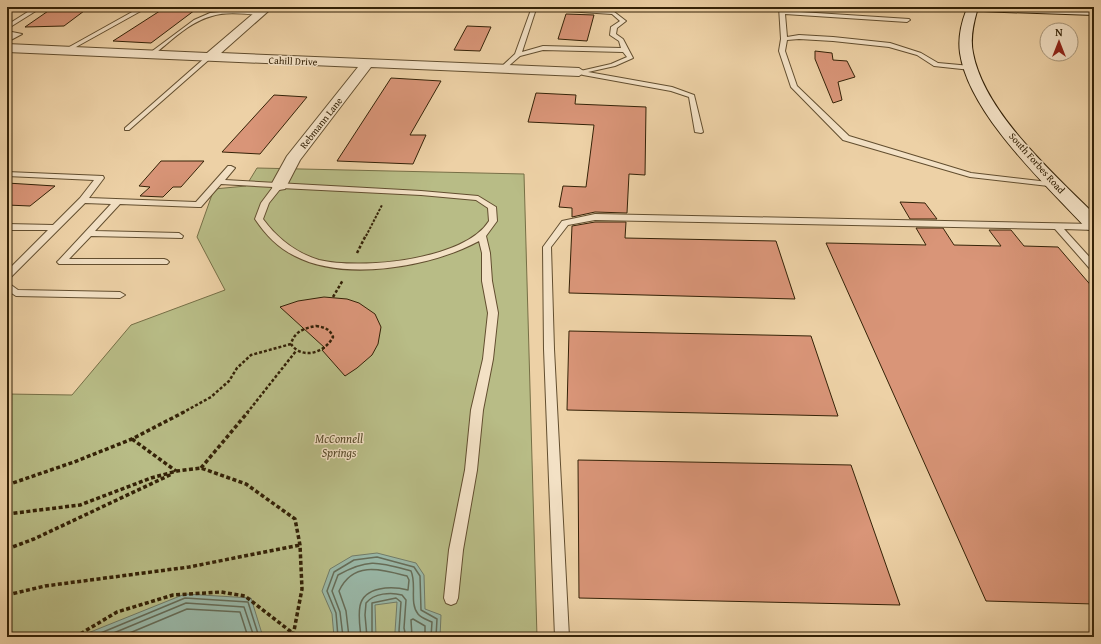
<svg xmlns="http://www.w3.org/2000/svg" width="1101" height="644" font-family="'Gentium Book Plus',serif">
	<rect width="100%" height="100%" fill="#edd1a6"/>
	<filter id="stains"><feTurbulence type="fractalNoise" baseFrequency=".005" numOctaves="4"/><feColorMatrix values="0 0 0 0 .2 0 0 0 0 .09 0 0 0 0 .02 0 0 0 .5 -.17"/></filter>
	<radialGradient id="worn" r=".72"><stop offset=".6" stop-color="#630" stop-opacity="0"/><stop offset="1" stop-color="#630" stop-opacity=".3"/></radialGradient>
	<path fill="#b8bc86" stroke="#766f46" d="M257 168 524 174 537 637H7V394L72 395 131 325 225 290 197 237 214 189 246 186Z"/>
	<path fill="#99b7a7" stroke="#717b67" d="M377 553 416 563 424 575 425 609 441 615 440 637H398L395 632 397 602 375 605 376 637H334L332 614 322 591 330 569 352 556Z
		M185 594 251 598 263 637H78Z"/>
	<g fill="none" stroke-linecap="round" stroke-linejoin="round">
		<path stroke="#666c57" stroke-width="1.5" d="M91 637 185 598 248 602 259 637
			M104 637 186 603 244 607 254 637
			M120 637 187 609 240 612 248 637
			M338 637 336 613 327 591 334 572 354 560 377 557 414 567 420 576 421 610 437 619 436 637
			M343 637 340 612 332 591 338 575C369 558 378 562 411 571 417 584 409 603 418 614 421 618 428 620 432 622L431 637
			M349 637 346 611 339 591C353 561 380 569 407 576L409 580 408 590C392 586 364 586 360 606 358 616 360 627 361 637
			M367 637 365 615 366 603C374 593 391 592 402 595L406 600 404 628 406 637
			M372 637V603L396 598 401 602 399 631 401 637
			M412 637 411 620 413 619 425 626V637"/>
	</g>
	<path fill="#d99578" stroke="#342207" d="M166 7H199L151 43 113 41Z
		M88 8 64 26 25 27 51 9Z
		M566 14 594 15 587 41 558 39Z
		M467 26 491 27 480 51 454 50Z
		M815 51 832 53 833 60 847 61 855 77 838 82 842 100 833 103 815 59Z
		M391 78 441 81 410 135H426L413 164 337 161Z
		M536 93 576 95 575 104 646 107 645 175 629 174 627 213 595 212 572 217V208L559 207 563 186 586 187 594 125 528 122Z
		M274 95 307 97 260 154 222 152Z
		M161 161H204L181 187H173L163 197 140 196 150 187 139 186Z
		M7 183 55 186 30 206 7 205Z
		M900 202 925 203 937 219H910Z
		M595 222H626L625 238 776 241 795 299 569 293 572 226Z
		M916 228H943L954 245 1001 246 989 230H1011L1024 246 1058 247 1094 289V604L986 601 826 243 926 245Z
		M324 297 347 299 359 303 375 314 381 327 378 344 372 355 357 368 345 376 322 350 325 348 280 307 298 301Z
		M569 331 811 336 838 416 567 410Z
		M578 460 851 465 900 605 579 598Z"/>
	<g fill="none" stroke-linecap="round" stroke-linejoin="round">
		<g stroke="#624e2f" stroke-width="2">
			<path id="service" d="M141 7H148L67 52 62 51Z
				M532 7H557L613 11 626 21 617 28 616 34 623 39 633 58 615 66 588 72 672 87 694 95 703 132 701 133 695 132 689 97 671 91 583 75 576 72 611 64 627 57 623 52 543 50 520 56 504 70H500V68L515 54ZM536 9 612 14 620 21 611 27 610 35 619 41 621 48 543 46 522 52Z
				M779 7H785V11L909 19 910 20 907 22 785 14 787 37 799 35 833 37 890 43 921 53 938 63 971 66 974 68 971 70 934 66 917 55 889 47 833 41 799 39 787 40 785 51 797 86 849 136 971 173 1057 183 1061 185 1057 187 970 177 843 140 791 87 779 51 781 39Z
				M34 8 39 9 7 29V25Z
				M230 11H262L265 13 262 15C246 14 227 11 212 16 189 22 170 42 152 56L147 55 194 20 210 13Z
				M7 31 22 34 7 42V38L12 35H7Z
				M207 56 212 57 129 130H125V128Z
				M228 166H231L235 168 225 180 421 191 478 196 496 207 497 221 486 236 490 253 492 281 498 313 493 359 483 410 477 470 463 550 458 598 456 603 451 605 446 603 444 598 449 550 465 470 471 410 483 359 488 313 482 281V253L479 241C431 267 345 282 295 256 278 248 265 234 255 219L261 203 273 187 221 184 201 207H198L120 204 95 231 179 233 183 236 182 238 91 236 69 259H164L167 260 169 262 167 264H59L57 262 59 260 111 204 85 203 10 278 7 279V271L48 230H7V224L53 225 80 198 94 180 7 176V172L103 176 104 178 89 198 196 202ZM281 188 421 195 476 200 488 208 489 221C465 260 361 270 319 260 296 253 277 238 263 219L269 203Z
				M595 214 1094 224V230L1064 229 1094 262V271L1091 270 1055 229 595 220 568 225 551 247 554 349 569 637H555L544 349 543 247 562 221Z
				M7 282 18 290 120 292 125 295 120 298 16 296 7 290Z"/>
		</g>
		<g stroke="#624e2f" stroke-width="2">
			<path id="minor" d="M261 7H273L221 53 579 68 585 72 579 76 371 67 300 160 285 189 279 190 273 189 271 185 287 156 358 67 7 52V44L207 53Z"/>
		</g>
		<g stroke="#342207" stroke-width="2">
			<path id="secondary" d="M942 7 1094 9V15L977 11C973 25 970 39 973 53 984 112 1053 173 1094 214V231L1087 229C1046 185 969 114 960 53 958 39 961 24 966 11L948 10Z"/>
		</g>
		<path stroke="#342207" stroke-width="2" stroke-dasharray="2.5 1.5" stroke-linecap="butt" d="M366 236 382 205"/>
		<path stroke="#342207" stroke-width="2.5" stroke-dasharray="3 2" stroke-linecap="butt" d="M357 253 366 235
			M333 297 343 280
			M316 326C324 327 330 329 333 337 325 353 302 360 291 344 294 332 304 328 316 326Z
			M182 413 211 397 229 381 237 368 251 355 291 344
			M247 413 296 351"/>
		<path stroke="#342207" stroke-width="3.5" stroke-dasharray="4 2.5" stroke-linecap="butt" d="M132 439 176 471
			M201 468 248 412
			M7 485 74 462 132 439 184 412
			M7 514 80 505 151 478 177 471 201 468 246 484 295 519 300 545 302 589 293 636
			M7 549 34 539 172 474
			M7 595 45 586 189 567 300 545
			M75 637 117 612 173 595 221 592 245 596 290 631 292 635"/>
		<use href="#service" fill="#f3e1c5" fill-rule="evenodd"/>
		<use href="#minor" fill="#f3e1c5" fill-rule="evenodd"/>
		<use href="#secondary" fill="#f3e1c5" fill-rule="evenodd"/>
	</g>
	<g text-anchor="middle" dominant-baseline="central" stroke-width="3" stroke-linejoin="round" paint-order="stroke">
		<g font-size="10" fill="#342207" stroke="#f3e1c5">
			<text transform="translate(293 61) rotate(2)">Cahill Drive</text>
			<text transform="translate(321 123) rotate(-52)">Rebmann Lane</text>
			<text transform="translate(1037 163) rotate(48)">South Forbes Road</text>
		</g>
		<g font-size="12" font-style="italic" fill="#554827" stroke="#f3e1c5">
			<text x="339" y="438">McConnell<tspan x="339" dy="14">Springs</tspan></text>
		</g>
	</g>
	<rect width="1101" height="644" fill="none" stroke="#edd1a6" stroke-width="24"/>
	<rect x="8" y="8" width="1085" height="628" fill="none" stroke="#342207" stroke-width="2"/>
	<rect x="12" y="12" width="1077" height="620" fill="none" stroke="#342207"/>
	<g transform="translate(1059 42)"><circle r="19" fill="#f3e1c5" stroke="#a79579"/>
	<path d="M0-3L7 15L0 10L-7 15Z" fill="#8f2418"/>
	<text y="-6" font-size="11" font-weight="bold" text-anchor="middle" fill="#342207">N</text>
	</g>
	<rect width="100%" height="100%" filter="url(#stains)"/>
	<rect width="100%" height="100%" fill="url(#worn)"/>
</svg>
